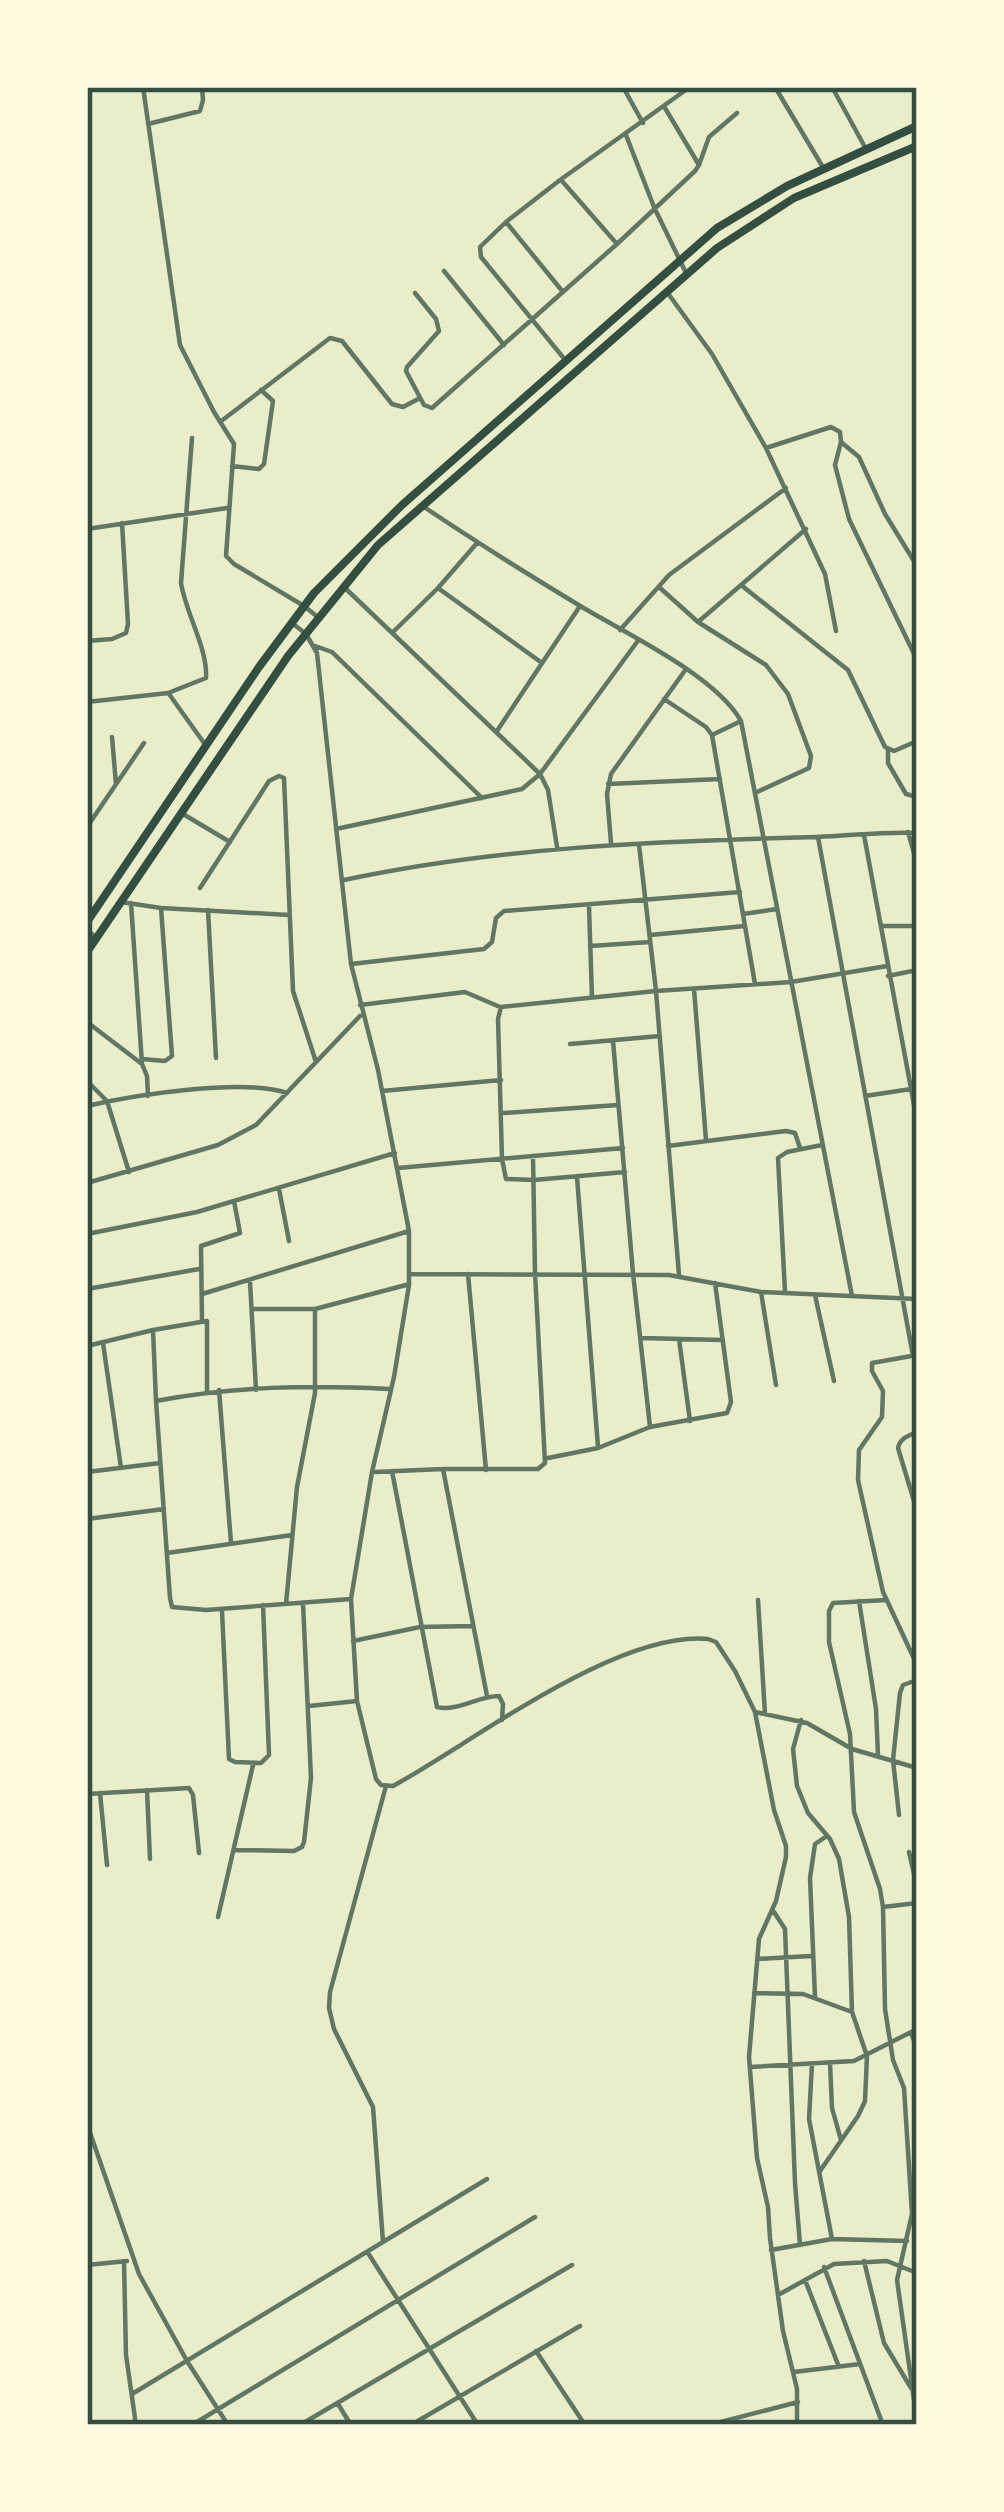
<svg xmlns="http://www.w3.org/2000/svg" width="1004" height="2512" font-family="Commissioner,sans-serif">
	<rect width="100%" height="100%" fill="#e9edc9"/>
	<g fill="none" stroke-linecap="round" stroke-linejoin="round">
		<path stroke="#617663" stroke-width="4.5" d="M143 87 180 345 214 412 234 444 226 556 234 564 304 606 319 618
			M623 87 643 123
			M775 87 824 169
			M832 87 866 149
			M665 108 699 165
			M148 124 200 111 203 100 202 87
			M626 135 654 207 687 275
			M562 181 617 244
			M506 222 563 292
			M444 271 504 345
			M667 292 712 354 766 448 825 574 836 631
			M415 293 436 319 439 331 407 367 406 371 424 405 432 408 617 244 695 171 699 165 709 137 737 113
			M566 361 481 257 480 247 506 222 560 180 690 87
			M220 422 330 338 342 341 392 404 403 407 420 398
			M841 442 859 457 885 514 917 566
			M766 448 831 427 840 432 841 442 835 465 849 519 917 660
			M232 466 259 469 264 464 273 401 261 390
			M424 507C476 542 529 575 582 607 627 634 716 676 741 721L852 1296
			M87 529 227 508
			M741 585 848 670 885 747 894 751 917 741
			M344 587 540 774 548 790 557 847
			M659 587 698 622 766 665 788 694 811 756 809 768 755 793
			M438 588 542 663
			M698 622 806 529
			M292 623 306 634 317 653 351 964 378 1070 409 1231V1285L394 1377 372 1472 351 1599 357 1701 376 1779 381 1785 393 1786C475 1741 616 1631 708 1639L716 1642 735 1671 755 1712 774 1810 786 1846V1857L776 1901 759 1939 749 2057 757 2158 768 2207 770 2238 783 2331 797 2389V2425
			M620 630 669 575 786 488
			M393 632 438 588 477 543
			M87 641 112 639 126 633 128 624 122 523
			M315 646 332 652 482 798
			M169 694 204 743
			M664 699 706 727 712 735 755 984
			M87 702 168 693 206 678C208 649 186 614 181 583L192 438
			M497 731 580 606
			M712 735 739 722
			M112 737 116 784
			M888 750V763L906 794 917 797
			M608 784 720 779
			M183 814 230 842
			M87 827 144 743
			M336 829 522 789 540 774 637 642
			M908 832 917 864
			M864 835 917 1121
			M818 837 913 1356
			M611 843 607 794 611 774 686 669
			M639 845 656 991 679 1275
			M344 880C500 847 657 841 817 837 850 836 884 831 917 833
			M200 888 269 781 279 776 284 778 293 991 316 1062
			M121 902 161 908 289 915
			M131 903 142 1064
			M589 907 592 997
			M208 910 216 1058
			M743 914 777 909
			M881 926H917
			M87 930 97 938
			M650 935 745 926
			M590 946 650 942
			M351 964 484 949 492 942 496 918 504 911 740 892
			M888 976 917 970
			M694 989 706 1140
			M360 1005 465 992 500 1007
			M87 1022 142 1064 147 1076 148 1096
			M613 1041 633 1273 650 1427
			M570 1044 660 1036
			M142 1059 165 1061 172 1056 161 908
			M87 1081 107 1101 129 1172
			M382 1091 501 1080
			M865 1096 911 1089
			M87 1106C134 1095 243 1078 287 1093
			M504 1113 618 1105
			M668 1146 786 1131 795 1133 800 1148
			M398 1168 623 1148
			M625 1172 534 1180 506 1179 502 1159 498 1019 501 1007 656 991 791 982 887 966
			M577 1177 598 1447
			M87 1183 218 1145 256 1125 360 1016
			M279 1189 289 1241
			M87 1234 197 1212 395 1153
			M410 1274 669 1275 761 1292 917 1299
			M468 1274 486 1470
			M250 1282 256 1390
			M87 1289 199 1269
			M761 1292 776 1385
			M785 1292 778 1158 787 1152 822 1145
			M202 1294 409 1231
			M815 1295 834 1381
			M253 1309H315L406 1285
			M202 1321 201 1246 240 1233 234 1201
			M153 1330 156 1401 170 1598 172 1607 206 1610 351 1599
			M642 1338 721 1340
			M679 1339 690 1421
			M103 1343 121 1468
			M87 1346 153 1330 207 1321V1391
			M917 1355 872 1363V1371L883 1391 882 1417 859 1450 858 1480 883 1592 917 1665
			M219 1390 231 1543
			M156 1401C233 1386 310 1385 389 1389
			M917 1432C908 1436 900 1438 898 1448L917 1511
			M548 1458 598 1448 650 1427 727 1413 731 1402 715 1283
			M443 1469 487 1696
			M392 1471 437 1707C457 1712 478 1696 499 1696L503 1704 502 1720
			M87 1472 160 1463
			M375 1472 443 1469H538L545 1463 535 1273 533 1156
			M87 1519 164 1509
			M167 1553 292 1535
			M758 1600 765 1714
			M886 1600 833 1603 829 1611V1642L850 1734 854 1812 880 1889 883 1907 885 2009 893 2060 904 2088 912 2214 897 2280 917 2421
			M859 1601 876 1709 878 1756
			M286 1604 297 1487 315 1393V1309
			M222 1611 229 1759 235 1762 261 1763 269 1755 263 1605
			M353 1641 420 1627 472 1626
			M309 1706 357 1701
			M755 1712 807 1723 852 1749 917 1768
			M801 1720 793 1749 797 1786 808 1813 830 1839 839 1859 849 1917 852 2012 867 2056 865 2101 858 2116 820 2171
			M147 1790 150 1859
			M100 1793 107 1865
			M87 1794 189 1788 193 1795 199 1853
			M899 1815 893 1760 900 1693 903 1685 917 1680
			M234 1850 294 1851 302 1847 304 1842 311 1778 303 1603
			M909 1852 917 1887
			M883 1907 917 1903
			M774 1912 785 1929 795 2183 800 2245
			M218 1917 253 1765
			M757 1959 811 1956
			M754 1993 803 1994 852 2012
			M815 1997 810 1878 815 1844 827 1836
			M911 2033 917 2048
			M830 2063 832 2108 841 2140
			M812 2064 809 2119 832 2239
			M750 2067 854 2061 917 2029
			M87 2124 139 2274 187 2361 228 2425
			M383 2242 373 2107 334 2029 329 2008 330 1992 386 1786
			M771 2250 832 2239 907 2241
			M368 2253 478 2425
			M124 2261 126 2355 136 2425
			M864 2261 884 2343 911 2388
			M87 2265 127 2261
			M824 2267 883 2425
			M805 2280 839 2367
			M778 2295 834 2264 887 2261 917 2273
			M536 2351 585 2425
			M794 2372 860 2364
			M132 2394 487 2179
			M338 2404 351 2425
			M192 2425 535 2217
			M300 2425 572 2265
			M411 2425 580 2326
			M709 2425 798 2402"/>
		<path stroke="#344e41" stroke-width="8" d="M87 922 259 667 314 593 402 505 717 228 787 186 917 126
			M87 952 288 656 378 545 717 248 794 198 917 146"/>
	</g>
	<rect width="1004" height="2512" fill="none" stroke="#fefae0" stroke-width="180"/>
	<rect x="90" y="90" width="824" height="2332" fill="none" stroke="#344e41" stroke-width="4.5"/>
</svg>
